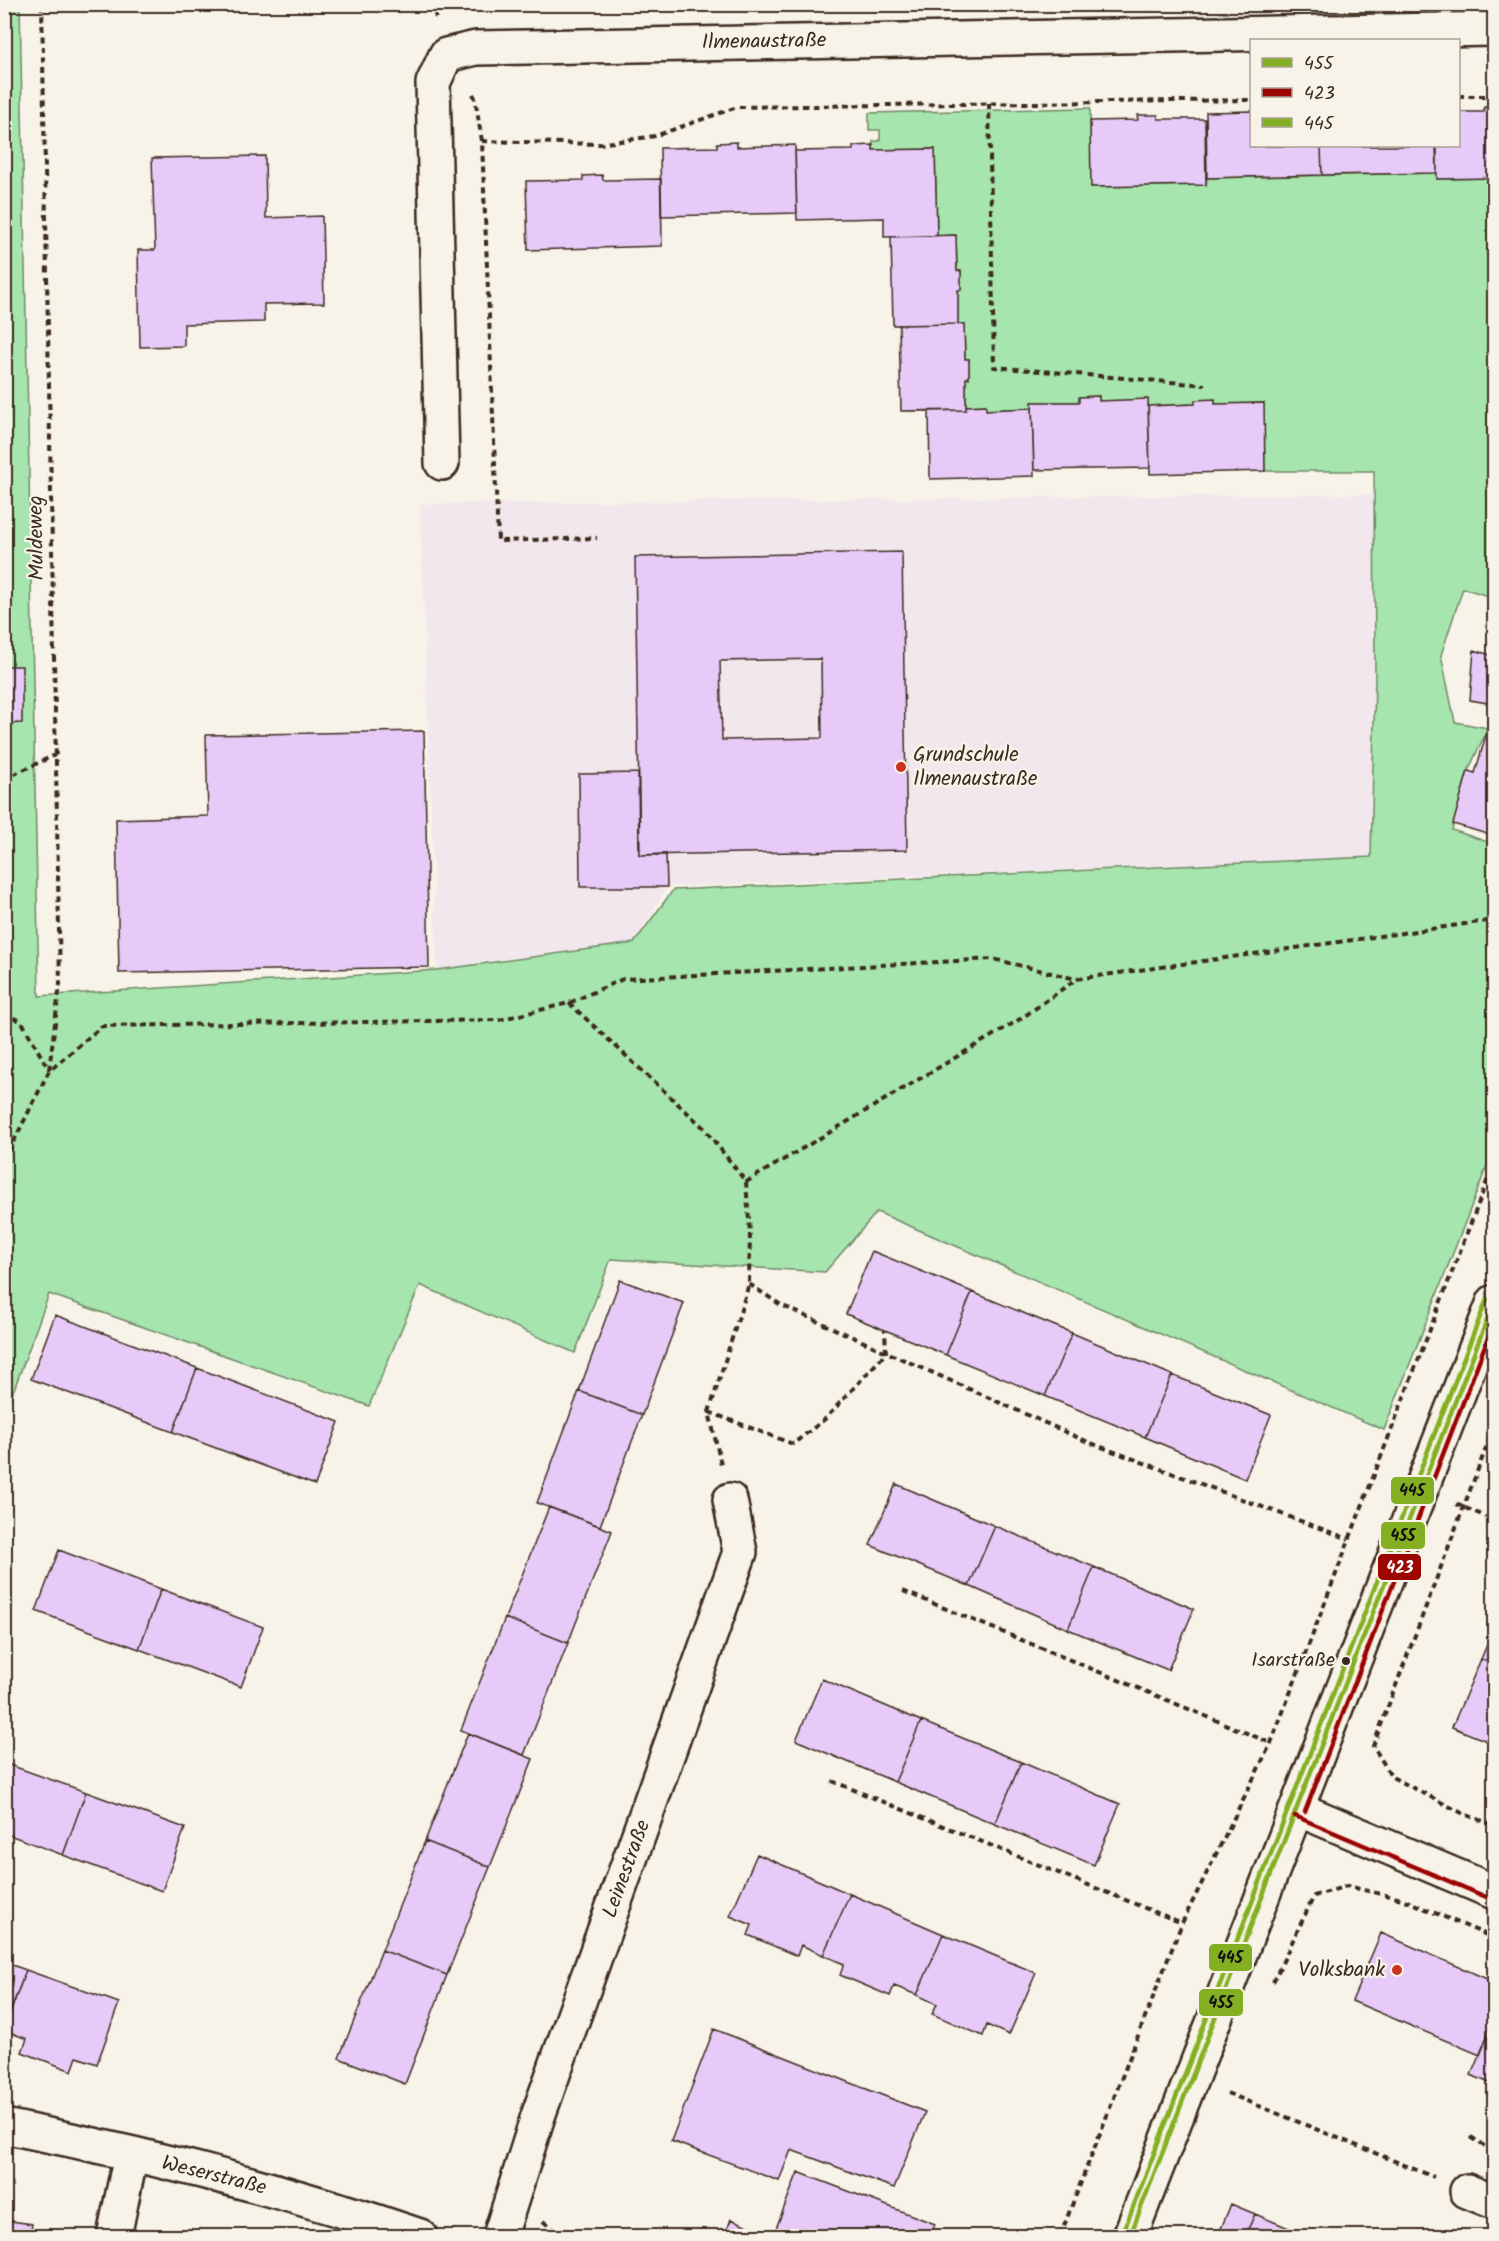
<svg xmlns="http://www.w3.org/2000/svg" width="1499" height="2241" font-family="Kalam,sans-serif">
	<rect width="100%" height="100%" fill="#f7f3e8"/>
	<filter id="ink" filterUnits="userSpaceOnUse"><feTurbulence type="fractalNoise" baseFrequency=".0167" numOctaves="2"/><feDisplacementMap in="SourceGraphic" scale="12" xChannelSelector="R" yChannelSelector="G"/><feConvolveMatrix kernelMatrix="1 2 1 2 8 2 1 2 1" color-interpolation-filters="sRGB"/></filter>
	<g filter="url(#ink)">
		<path fill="#f2e7ed" d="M1374 494 1375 678 1371 857 667 887 634 943 437 970 420 504Z"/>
		<path fill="#a6e5ad" stroke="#708866" stroke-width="1.5" d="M5 5H20L39 996 437 970 634 943 673 890 1371 857 1375 678 1374 471H1265L1263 403 1215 404V400L1195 404 1148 406V400L1099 401V396L1080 397 1079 402H1033L1032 408 986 410V405L966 406V378L969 377V359H965L964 324H958V290L961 289V271H957L956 235 937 236 935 149 873 150V141H880V130H869V113L1090 108 1092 187 1206 185 1207 178 1437 173 1438 179 1494 178V598L1463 588 1441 655 1455 722 1488 728 1468 771 1452 830 1494 844V1148L1384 1430 877 1212 825 1272 611 1259 575 1353 420 1285 369 1406 49 1294 5 1414Z"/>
		<path fill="#e8caf8" stroke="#3b2a1e" stroke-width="1.5" fill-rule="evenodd" d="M1484 107H1494V178L1437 179V146H1458V112H1484Z
			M1252 111V146H1321L1322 175 1207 178 1206 112Z
			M1137 115H1158V119H1205L1206 185 1091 187 1090 121 1138 120Z
			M737 142V147L795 145 797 213 661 216 660 148 717 147V143Z
			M873 145V150L935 149 937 236 884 237V218L797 220 795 151 853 150V146Z
			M1321 146H1436L1437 173 1322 175Z
			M265 156 266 218 322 216 324 303 264 304V322L184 324V346L140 347 138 250H155L152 158Z
			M602 175 603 180 661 179 662 246 528 250 526 181 583 180V176Z
			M956 235 957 271H961V290H958V324L893 325 891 237Z
			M958 324H964L965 359H969V378H966V410L901 411 899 325Z
			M1099 396V401L1148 399 1150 468 1034 470 1032 402H1079V397Z
			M1215 399V404L1264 403 1265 471 1150 474 1148 406 1195 404V400Z
			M986 405V410L1032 408 1034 476 930 479 929 411 966 410V406Z
			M902 552 907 850 640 855 635 557ZM821 659 822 738 722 740 720 661Z
			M1474 650 1494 656V704L1470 700Z
			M4 666H22V723L4 724Z
			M1488 728 1494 730V836L1453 824 1468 771 1475 773Z
			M424 731 429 967 119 973 116 819 208 816 206 735Z
			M638 773 639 855 666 854 667 887H580L579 774Z
			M872 1251 972 1292 946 1355 846 1314Z
			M620 1280 684 1303 642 1415 579 1391Z
			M972 1292 1072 1333 1045 1396 946 1355Z
			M55 1315 197 1368 173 1432 31 1379Z
			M1072 1333 1172 1375 1145 1437 1045 1396Z
			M197 1368 339 1422 315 1485 173 1432Z
			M1172 1375 1271 1415 1245 1479 1145 1437Z
			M579 1391 642 1415 600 1526 537 1503Z
			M896 1484 995 1526 969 1586 870 1545Z
			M549 1507 612 1531 568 1643 505 1618Z
			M995 1526 1094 1567 1068 1629 969 1586Z
			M59 1550 161 1589 139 1649 36 1611Z
			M1094 1567 1194 1609 1168 1670 1068 1629Z
			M161 1589 263 1627 241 1687 139 1649Z
			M505 1618 568 1643 524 1755 461 1730Z
			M1494 1628V1664L1481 1659Z
			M1481 1659 1494 1664V1744L1452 1727Z
			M822 1679 921 1721 895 1782 796 1740Z
			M921 1721 1021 1762 995 1824 895 1782Z
			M468 1733 533 1759 490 1867 425 1841Z
			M1021 1762 1120 1804 1094 1865 995 1824Z
			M4 1763 86 1792 63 1855 4 1833Z
			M86 1792 185 1828 162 1891 63 1855Z
			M425 1841 490 1867 447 1975 382 1950Z
			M757 1854 850 1894 823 1955 801 1945 797 1956 748 1935 752 1925 730 1916Z
			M850 1894 943 1934 917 1995 894 1986 890 1996 840 1975 844 1964 823 1955Z
			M1381 1933 1494 1982V2020L1480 2055 1352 2001Z
			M943 1934 1036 1973 1009 2035 987 2025 983 2036 932 2014 937 2004 917 1995Z
			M382 1950 447 1975 405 2084 339 2058Z
			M4 1962 26 1970 4 2028Z
			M26 1970 119 2003 97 2064 77 2057 72 2071 22 2052 27 2039 4 2030Z
			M1494 2020V2085L1471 2075Z
			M714 2029 925 2112 894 2188 791 2150 779 2181 671 2141Z
			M798 2172 935 2224 931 2236H773Z
			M1231 2204 1255 2214 1245 2236H1218Z
			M1255 2214 1308 2236H1245Z
			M731 2219 773 2236H775H725Z
			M4 2220 32 2224 30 2236H4Z"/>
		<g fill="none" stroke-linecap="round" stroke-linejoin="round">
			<g stroke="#3b2a1e" stroke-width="38">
				<path id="street" d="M442 463 433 83 446 55 476 48 1494 29
					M1298 1809 1494 1892
					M1467 2191 1494 2202
					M114 2236 131 2155
					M500 2236 538 2116 740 1552 730 1500"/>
			</g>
			<g stroke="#3b2a1e" stroke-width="38">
				<path id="secondary" d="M4 2126C145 2154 285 2190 420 2236
					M1130 2236 1494 1302"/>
			</g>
			<path stroke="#3b2a1e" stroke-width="4" stroke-dasharray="6 4.5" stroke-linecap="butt" d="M42 4 60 984 49 1070
				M432 4 436 18
				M473 94 475 98 482 141 498 541 597 538
				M1458 96H1494
				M989 103 994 367 1205 385
				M482 141 600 144 655 136 737 107 1252 100
				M4 779 55 755
				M569 1003 704 1128 746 1182 750 1233 749 1284 709 1412 721 1464
				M4 1013 22 1022 49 1070
				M4 1161 49 1071 102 1026 499 1020 569 1003 623 979 993 959 1076 979 1494 920
				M746 1182 1022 1018 1075 980
				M749 1284 781 1305 1088 1442 1349 1539
				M709 1412 793 1444 825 1419 886 1353 885 1330
				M1494 1427 1373 1746 1392 1777 1464 1814 1494 1825
				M1456 1504 1494 1520
				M903 1591 1271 1743
				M832 1781 1182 1923
				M1273 1982 1314 1896 1347 1886 1402 1899 1494 1938
				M1227 2093 1434 2177
				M1471 2137 1494 2153
				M543 2221 560 2236
				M1060 2236 1182 1923 1271 1743 1494 1163"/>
			<use href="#street" stroke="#f7f3e8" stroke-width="33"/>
			<use href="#secondary" stroke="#f7f3e8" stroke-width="33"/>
			<g stroke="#f7f3e8" stroke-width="9">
				<path id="bus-1" d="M1130 2236 1494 1302"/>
			</g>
			<g stroke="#f7f3e8" stroke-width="9">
				<path id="bus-2" d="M1305 1812 1494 1322
					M1295 1816 1491 1899"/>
			</g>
			<g stroke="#f7f3e8" stroke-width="9">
				<path id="bus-3" d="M1123 2233 1487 1299"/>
			</g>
			<use href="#bus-1" stroke="#85af22" stroke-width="4.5"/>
			<use href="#bus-2" stroke="#9b0600" stroke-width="4.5"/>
			<use href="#bus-3" stroke="#85af22" stroke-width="4.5"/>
		</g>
	</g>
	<g fill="#c8321e" stroke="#f7f3e8" stroke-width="2">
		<circle cx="901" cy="767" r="6"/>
		<circle cx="1397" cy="1970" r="6"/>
	</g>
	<circle fill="#3b2a1e" stroke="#f7f3e8" stroke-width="2" cx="1346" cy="1661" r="5"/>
	<g text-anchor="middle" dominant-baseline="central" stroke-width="4.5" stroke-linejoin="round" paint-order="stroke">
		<g font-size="20" fill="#3b2a1e" stroke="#f7f3e8" text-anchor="end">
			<text x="1335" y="1661">Isarstraße</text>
		</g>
		<g font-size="21" fill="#3b2a1e" stroke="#f7f3e8">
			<text transform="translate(764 42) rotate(-1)">Ilmenaustraße</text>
			<text transform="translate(37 538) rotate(-91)">Muldeweg</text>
			<text transform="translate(627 1869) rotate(-70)">Leinestraße</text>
			<text transform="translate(214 2176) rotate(14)">Weserstraße</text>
		</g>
		<g font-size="21" fill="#3b2a1e" stroke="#f7f3e8" text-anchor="start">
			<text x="913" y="755">Grundschule<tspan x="913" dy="24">Ilmenaustraße</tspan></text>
			<text x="1385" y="1970" text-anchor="end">Volksbank</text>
		</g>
	</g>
	<g stroke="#f7f3e8" stroke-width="2">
		<rect x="1390" y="1476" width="45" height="29" rx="6" fill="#85af22"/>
		<rect x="1380" y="1521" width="46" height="29" rx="6" fill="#85af22"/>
		<rect x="1377" y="1553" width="45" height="28" rx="6" fill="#9b0600"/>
		<rect x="1208" y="1943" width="45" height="29" rx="6" fill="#85af22"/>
		<rect x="1198" y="1988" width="46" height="29" rx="6" fill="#85af22"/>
	</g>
	<g font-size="16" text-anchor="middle" font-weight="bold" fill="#fff">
		<text x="1400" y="1573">423</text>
	</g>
	<g font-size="16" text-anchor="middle" font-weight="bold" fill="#111">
		<text x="1412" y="1496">445</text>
		<text x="1403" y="1541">455</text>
		<text x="1230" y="1963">445</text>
		<text x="1221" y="2008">455</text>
	</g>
	<rect width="1499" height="2241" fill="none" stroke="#f7f3e8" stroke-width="24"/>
	<rect x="12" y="12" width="1475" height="2217" fill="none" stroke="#3b2a1e" stroke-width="2" filter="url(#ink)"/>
	<rect x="1250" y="39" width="210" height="108" fill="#f7f3e8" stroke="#aca397" stroke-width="1.5"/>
	<rect x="1262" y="58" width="30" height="9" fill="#85af22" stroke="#aca397" stroke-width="1.5"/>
	<text x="1304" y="69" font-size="18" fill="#3b2a1e">455</text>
	<rect x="1262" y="88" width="30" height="9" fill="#9b0600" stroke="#aca397" stroke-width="1.5"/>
	<text x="1304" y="99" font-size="18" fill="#3b2a1e">423</text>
	<rect x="1262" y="118" width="30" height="9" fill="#85af22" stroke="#aca397" stroke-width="1.5"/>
	<text x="1304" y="129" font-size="18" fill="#3b2a1e">445</text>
</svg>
